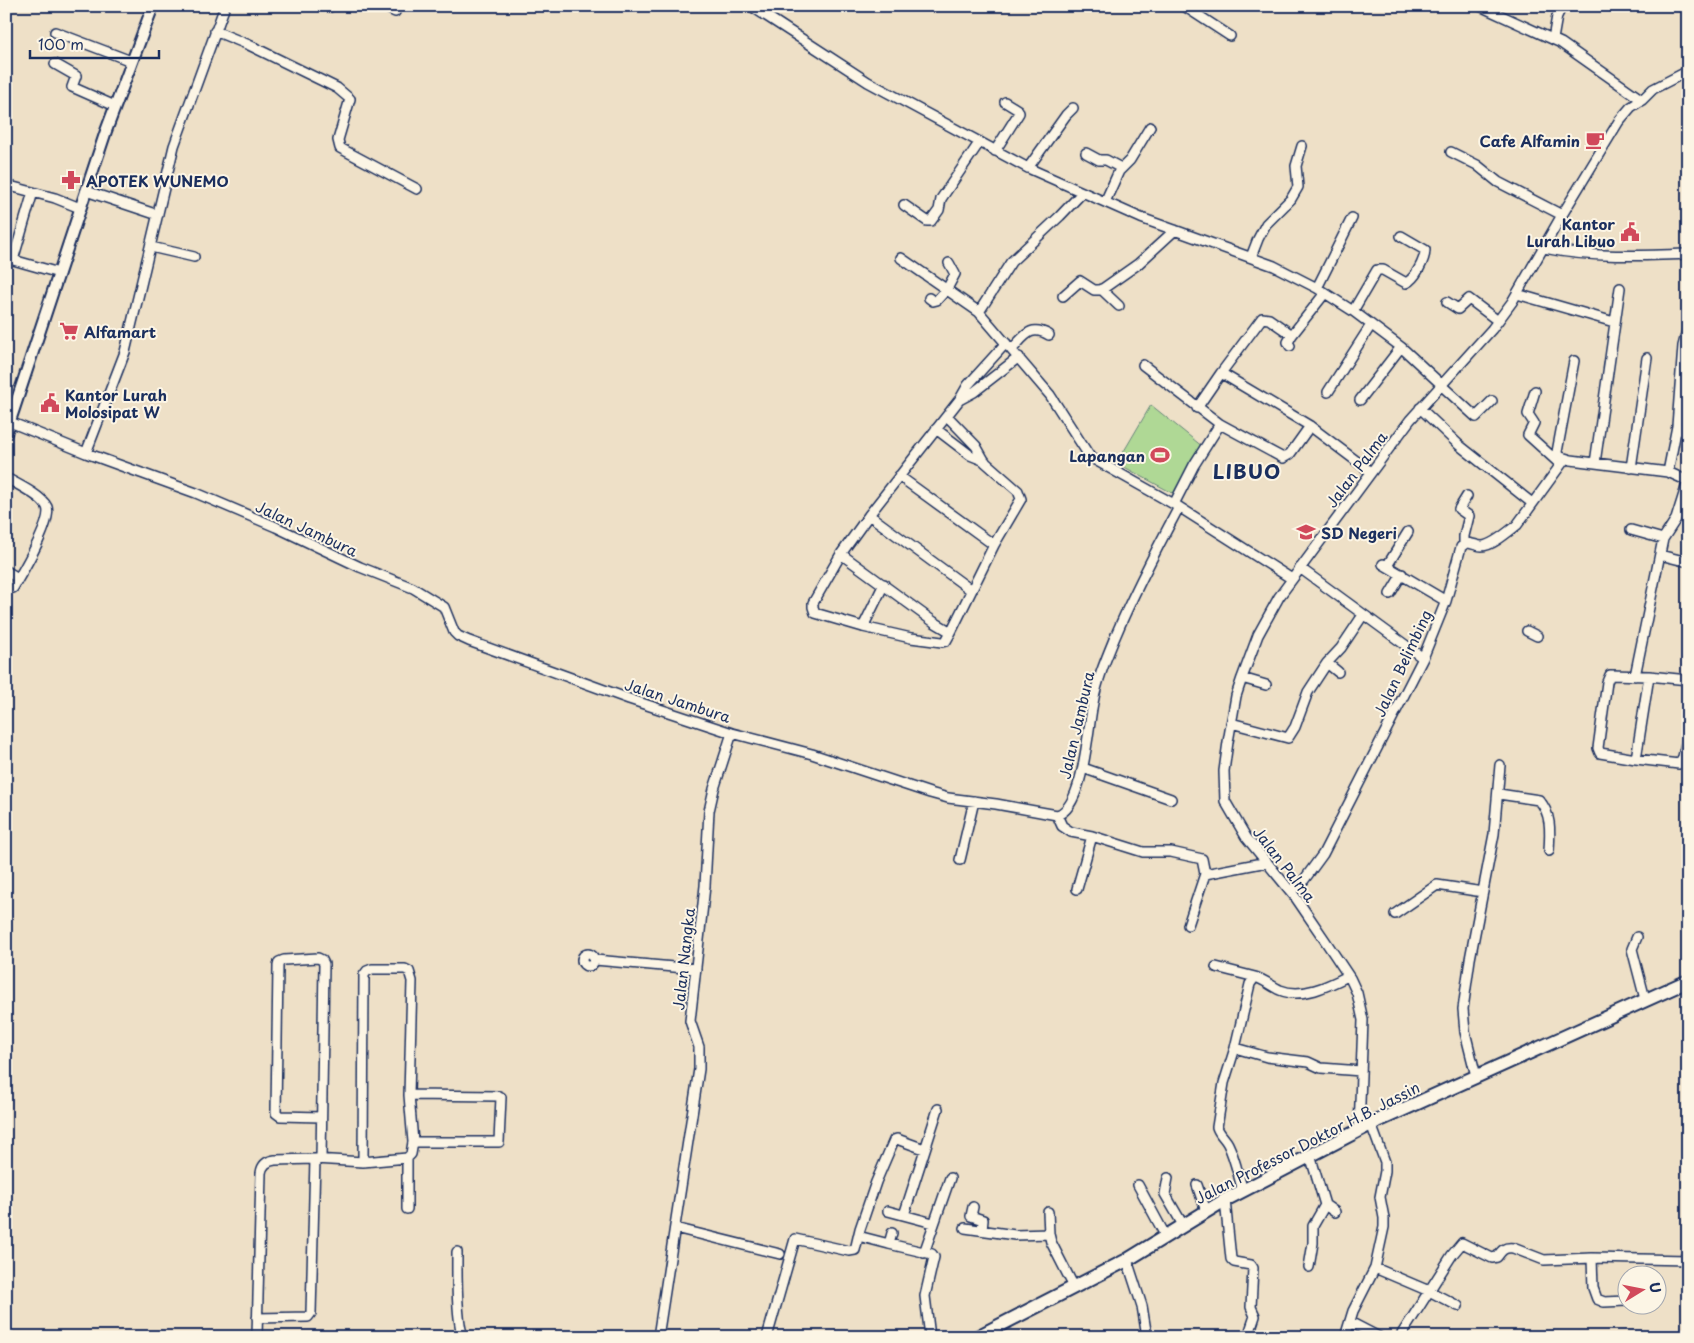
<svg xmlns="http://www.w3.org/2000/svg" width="1694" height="1343" font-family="'Playpen Sans',sans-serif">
	<rect width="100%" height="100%" fill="#eee0c7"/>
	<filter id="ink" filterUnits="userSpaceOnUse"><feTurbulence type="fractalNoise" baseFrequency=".02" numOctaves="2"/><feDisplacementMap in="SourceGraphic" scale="10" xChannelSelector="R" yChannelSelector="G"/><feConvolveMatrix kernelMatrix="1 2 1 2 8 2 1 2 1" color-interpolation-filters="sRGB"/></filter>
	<g filter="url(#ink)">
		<path fill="#afd895" stroke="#65847a" d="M1151 405 1203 447 1176 495 1117 463Z"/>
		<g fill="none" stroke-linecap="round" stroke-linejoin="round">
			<g stroke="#1b2f5e" stroke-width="12">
				<path id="minor" d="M330 6V7
					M383 6 395 12
					M751 6 868 82 1028 168 1141 218 1274 266 1317 288 1353 311 1401 347 1442 385
					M1184 6 1230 36
					M1480 6 1561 43 1642 100
					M764 15 769 6
					M215 31 249 45 337 88 350 99 338 140 340 148 417 189
					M55 32 131 61
					M1553 39 1557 16 1562 6
					M55 64 76 76 72 87 115 106
					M995 151 1019 113 1018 110 1005 102
					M1451 152 1477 165 1498 182 1562 215
					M1086 153 1099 160H1106L1121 168
					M1028 168 1066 115 1073 108
					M6 185 55 198 80 208
					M86 191 158 215
					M33 192 13 260 59 273
					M1082 193 1060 216 1011 262 979 312 1050 395 1090 457 1179 507 1292 579
					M1105 202 1119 171 1130 160 1150 127
					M904 205 927 221H931L939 210 941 199 979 143
					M151 247 194 257
					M1544 248C1591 258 1640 256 1688 254
					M1251 257 1258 239 1266 224 1291 199 1298 187 1296 166 1302 146
					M901 258 979 312
					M1317 288 1352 218
					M1101 289 1119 306
					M1517 294 1614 322
					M1063 296 1080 281 1094 290H1101L1138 264 1175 230
					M929 298 933 301 937 300 947 289 955 274 949 263
					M1447 302 1458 309 1469 299 1498 321
					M1353 311 1377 270H1383L1406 283C1415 279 1425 260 1425 250L1401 236
					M1290 346 1288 342 1292 335
					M1012 349C1025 336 1030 324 1049 335
					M1574 361 1557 452 1558 456 1571 460 1668 472 1688 481 1676 519 1663 539 1635 676
					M1143 365 1220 424 1283 458 1290 454 1310 426
					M1221 373 1310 426 1371 472
					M1441 385 1476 417 1492 401
					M1535 391 1528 414 1534 423 1528 435 1560 464
					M1328 392 1371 325
					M961 399 974 392 1019 357
					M1360 400 1401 347
					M1197 408 1221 373 1262 318 1269 319 1292 335 1325 293
					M1420 408 1459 445 1532 503
					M10 422 86 453 196 493 276 527 360 567 413 588 444 607 454 632 458 636 469 641 629 699 732 733 812 754 930 793 948 798 996 804 1057 815C1084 808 1088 726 1093 703 1097 680 1106 659 1115 637 1134 592 1156 550 1179 507
					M1677 426 1688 435
					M936 429 970 455 985 461
					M86 453 125 352 174 146 225 6
					M1595 463 1620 288
					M1631 468 1647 358
					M1668 472 1677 426 1683 346 1688 327
					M899 476 994 545
					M6 478C17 484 42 496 47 507 53 521 21 574 13 588
					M1174 504 1194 465 1220 424
					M869 515 841 554 934 622 951 632 994 545 1021 499 1018 491 985 462 976 446 947 416
					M1631 530 1663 539
					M1464 543V536L1469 516 1459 509 1467 496
					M841 554 813 603V607L815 613 863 627 911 638 942 642 946 641 951 632
					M1660 555 1688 562
					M1383 564 1446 601
					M1387 566 1408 532
					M1300 568 1423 658
					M6 571 18 578
					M971 590 869 515 960 399 968 385 1006 343
					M1390 594 1402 574
					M863 627 884 584
					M1527 631 1537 636
					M1338 672 1327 663 1341 648 1363 615
					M1242 678 1266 685
					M1688 680 1649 676 1636 759 1679 764 1683 757 1688 734
					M1231 723 1288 738 1295 727 1308 692 1327 663
					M1636 759 1600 753 1598 748 1607 682 1610 675 1649 676
					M1083 768 1171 799
					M1499 794 1539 800C1552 814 1550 833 1549 851
					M1057 815 1062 826 1071 832 1092 836 1143 852H1171L1202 859 1205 874 1188 925
					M960 860 974 801
					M1205 874 1267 862
					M1077 889 1092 836
					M1291 892 1304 880 1323 854 1423 658 1446 601 1461 547 1466 543C1472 543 1477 546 1482 546 1492 546 1509 531 1517 525L1565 459
					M1395 914 1437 885 1483 892
					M1637 937 1632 949 1645 999
					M582 960a6 6 0 1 1 12 0a6 6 0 1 1-12 0Z
					M595 960 696 969
					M1216 967 1255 977
					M1235 1048 1267 1057 1308 1062 1321 1068 1361 1071
					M1476 1076 1465 1032 1463 1009 1470 959 1494 834 1500 765
					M409 1095 499 1096 501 1097 499 1142H413
					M1359 1130 1363 1020 1357 993 1350 978 1324 939 1296 898 1246 837 1225 801 1224 771 1228 742 1236 696 1242 678 1258 635 1279 597 1410 420 1492 329 1512 302 1562 215 1619 121 1631 107 1642 100 1653 89 1688 71
					M1310 1155 1325 1205 1335 1212
					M407 1158V1209
					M321 1159 324 964 322 960 318 958 284 960 279 962 278 966 276 1113 280 1116 321 1117
					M1168 1178 1165 1194 1183 1225
					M1138 1185 1165 1235
					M1197 1185 1206 1211
					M1243 1191C1238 1175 1235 1158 1228 1144 1225 1138 1219 1134 1217 1127L1224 1083 1235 1048 1250 984 1255 977C1265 980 1271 986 1280 990 1302 999 1328 986 1348 976
					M1225 1200 1231 1259 1234 1262 1251 1265 1253 1268 1251 1307 1255 1316 1248 1337
					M973 1207 971 1216 983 1220 982 1230
					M888 1211 933 1223
					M1048 1212 1049 1234 1051 1242 1074 1287
					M904 1215 938 1109
					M675 1228 780 1254
					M965 1228 1015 1235 1049 1234
					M858 1236 889 1244 892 1233
					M889 1244 932 1254 934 1257 925 1296 930 1337
					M457 1252C457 1273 456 1318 463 1337
					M924 1253 950 1178
					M1592 1258 1593 1288 1597 1299 1604 1302 1626 1301
					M1127 1260 1142 1306 1147 1337
					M1309 1267 1313 1243V1226L1325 1205
					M1375 1268 1429 1291 1458 1306
					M257 1318 308 1317 311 1313 315 1159
					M1350 1322 1379 1337
					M257 1337 261 1173C262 1165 267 1161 275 1160L315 1159 363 1162 407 1158 411 1154 413 1142 409 1095 412 981 409 971 405 969H372L367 971 364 975 363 1162
					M658 1337 699 1069V1047L690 1021 705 886 709 811 714 789 732 733
					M767 1337 795 1239 849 1251 855 1250 860 1229 876 1182 894 1140 897 1139 924 1149
					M1345 1337 1353 1311 1375 1268 1384 1227V1218L1380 1197 1385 1171V1162L1371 1124
					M1400 1337 1452 1255 1462 1243 1492 1258 1497 1257C1502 1250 1504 1247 1513 1248L1544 1260 1592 1258 1688 1260"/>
			</g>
			<g stroke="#1b2f5e" stroke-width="14">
				<path id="major" d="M6 433 106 131 153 6"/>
			</g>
			<g stroke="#1b2f5e" stroke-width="16">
				<path id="highway" d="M977 1337 1127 1260 1225 1200 1371 1124 1688 981"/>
			</g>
			<use href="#minor" stroke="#fcf5e5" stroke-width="9"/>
			<use href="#major" stroke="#fcf5e5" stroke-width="10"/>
			<use href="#highway" stroke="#fcf5e5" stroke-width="12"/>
		</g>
	</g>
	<defs>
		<g id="cafe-bare" transform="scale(1.5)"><path d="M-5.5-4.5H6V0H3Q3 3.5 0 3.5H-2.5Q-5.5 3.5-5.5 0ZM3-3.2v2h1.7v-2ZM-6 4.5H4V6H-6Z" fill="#d1495b" stroke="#fcf5e5" stroke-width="2.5" paint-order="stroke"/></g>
		<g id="pharmacy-bare" transform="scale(1.5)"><path d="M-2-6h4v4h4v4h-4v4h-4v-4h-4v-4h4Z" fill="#d1495b" stroke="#fcf5e5" stroke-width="2.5" paint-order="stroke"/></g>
		<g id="civic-bare" transform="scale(1.5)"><path d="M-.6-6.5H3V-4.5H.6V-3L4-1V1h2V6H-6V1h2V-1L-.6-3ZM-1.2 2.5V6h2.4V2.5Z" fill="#d1495b" stroke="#fcf5e5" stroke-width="2.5" paint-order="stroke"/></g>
		<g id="supermarket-bare" transform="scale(1.5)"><path d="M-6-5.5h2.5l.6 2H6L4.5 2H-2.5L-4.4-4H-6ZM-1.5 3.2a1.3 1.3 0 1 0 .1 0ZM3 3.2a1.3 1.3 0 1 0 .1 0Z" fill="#d1495b" stroke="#fcf5e5" stroke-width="2.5" paint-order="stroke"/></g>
		<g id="stadium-bare" transform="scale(1.5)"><path d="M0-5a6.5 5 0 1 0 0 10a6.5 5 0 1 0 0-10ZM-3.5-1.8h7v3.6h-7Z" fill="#d1495b" stroke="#fcf5e5" stroke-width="2.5" paint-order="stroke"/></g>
		<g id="school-bare" transform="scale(1.5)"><path d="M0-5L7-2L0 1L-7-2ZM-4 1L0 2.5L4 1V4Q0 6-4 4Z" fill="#d1495b" stroke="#fcf5e5" stroke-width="2.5" paint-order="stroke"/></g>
	</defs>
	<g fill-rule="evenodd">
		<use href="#cafe-bare" x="1595" y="140"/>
		<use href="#pharmacy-bare" x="71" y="180"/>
		<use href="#civic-bare" x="1630" y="232"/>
		<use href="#supermarket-bare" x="69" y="331"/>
		<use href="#civic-bare" x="50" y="403"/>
		<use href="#stadium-bare" x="1160" y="455"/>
		<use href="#school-bare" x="1306" y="532"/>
	</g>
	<g text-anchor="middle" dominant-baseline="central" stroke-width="4" stroke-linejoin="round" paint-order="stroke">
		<g font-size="15" font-weight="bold" fill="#1b2f5e" stroke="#fcf5e5" text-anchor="start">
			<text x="1580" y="140" text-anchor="end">Cafe Alfamin</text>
			<text x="86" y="180">APOTEK WUNEMO</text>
			<text x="1615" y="223" text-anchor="end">Kantor<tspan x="1615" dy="17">Lurah Libuo</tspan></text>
			<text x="84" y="331">Alfamart</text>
			<text x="65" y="394">Kantor Lurah<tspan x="65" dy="17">Molosipat W</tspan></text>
			<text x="1145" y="455" text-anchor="end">Lapangan</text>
			<text x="1321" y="532">SD Negeri</text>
		</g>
		<g font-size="15" fill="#1b2f5e" stroke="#fcf5e5">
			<text transform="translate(1356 469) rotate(-53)">Jalan Palma</text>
			<text transform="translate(307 528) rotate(25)">Jalan Jambura</text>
			<text transform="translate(1402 663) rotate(-65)">Jalan Belimbing</text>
			<text transform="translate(678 700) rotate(18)">Jalan Jambura</text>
			<text transform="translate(1076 725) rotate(-77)">Jalan Jambura</text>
			<text transform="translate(1285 864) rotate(52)">Jalan Palma</text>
			<text transform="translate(683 959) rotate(-84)">Jalan Nangka</text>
			<text transform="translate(1307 1142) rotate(-27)">Jalan Professor Doktor H.B. Jassin</text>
		</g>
		<g font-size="20" font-weight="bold" letter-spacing="1" fill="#1b2f5e" stroke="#fcf5e5">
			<text x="1247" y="471">LIBUO</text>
		</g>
	</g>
	<rect width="1694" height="1343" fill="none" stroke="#fcf5e5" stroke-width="25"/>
	<rect x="12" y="12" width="1669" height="1318" fill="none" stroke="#1b2f5e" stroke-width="2" filter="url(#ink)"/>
	<g transform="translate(1642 1290) rotate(80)"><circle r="24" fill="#fcf5e5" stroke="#a2a6af"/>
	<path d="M0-4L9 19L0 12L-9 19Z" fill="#d1495b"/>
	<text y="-8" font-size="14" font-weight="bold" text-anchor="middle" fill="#1b2f5e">U</text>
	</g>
	<path d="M30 50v8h129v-8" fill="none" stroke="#1b2f5e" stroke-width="2.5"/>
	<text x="38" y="50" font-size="15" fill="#1b2f5e" stroke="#fcf5e5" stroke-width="4" paint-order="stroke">100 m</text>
</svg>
